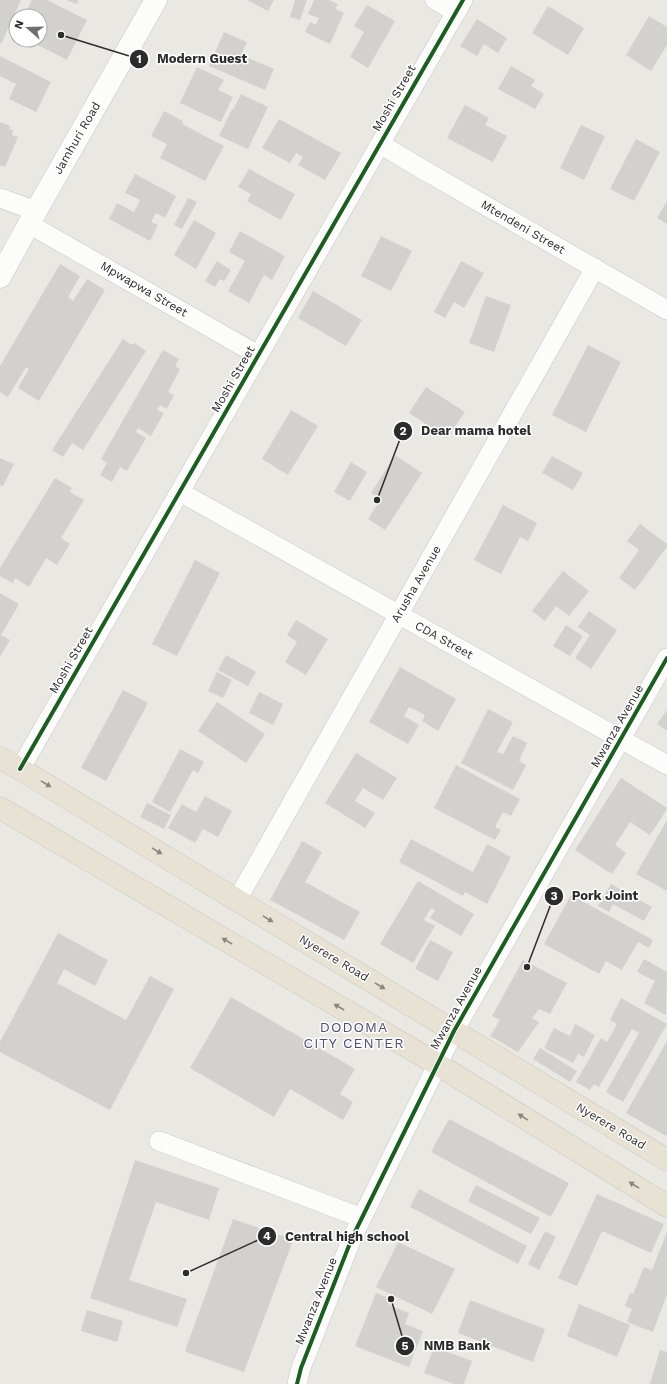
<svg xmlns="http://www.w3.org/2000/svg" width="667" height="1384" font-family="'Work Sans',sans-serif">
	<rect width="100%" height="100%" fill="#eae8e2"/>
	<path fill="#d3d1cd" d="M0 0H21L1 44 0 43Z
		M32 0H47L87 20 67 60 28 40H40V16H24Z
		M66 0H78L77 4Z
		M247 0H274L268 11Z
		M295 0H307L300 20 290 17Z
		M314 0H329L338 4 335 9 344 13 330 44 305 32 310 22 316 25 319 18 308 14Z
		M367 5 395 21 368 68 350 57 364 32 354 26Z
		M548 6 584 28 568 55 532 33Z
		M649 16 667 27V45L651 71 626 55Z
		M477 19 507 38 498 53 484 44 477 56 460 46Z
		M224 32 247 42 241 55 274 69 265 90 209 66Z
		M0 56 51 82 36 112 9 99 16 84 0 76Z
		M511 66 535 80 531 86 544 94 535 109 498 89Z
		M197 67 224 80 218 90 233 97 221 122 180 103Z
		M241 94 268 107 248 149 219 136 232 109 233 110Z
		M465 105 489 118 485 125 507 136 493 162 447 138Z
		M164 111 183 121 182 124 224 146 205 181 160 158 167 144 151 136Z
		M279 119 341 153 325 180 298 165 303 157 296 153 290 163 262 148Z
		M0 122 10 126 9 129 13 130 12 135 18 137 5 167 0 165Z
		M581 125 605 136 584 180 560 168Z
		M636 139 660 152 634 201 610 189Z
		M249 169 295 194 281 220 247 201 251 194 238 187Z
		M135 174 176 196 165 218 156 213 151 222 158 225 150 241 109 219 117 203 134 212 140 200 125 193Z
		M188 198 197 202 182 229 174 225Z
		M667 201V224L657 218Z
		M194 220 216 233 196 269 174 255Z
		M240 231 285 256 272 280 264 275 249 303 228 291 245 261 229 252Z
		M381 236 412 251 391 291 361 276Z
		M217 261 231 270 224 281 220 279 215 287 205 281Z
		M461 261 484 273 464 308 454 302 445 318 434 312Z
		M60 264 80 276 68 297 73 301 87 279 105 290 39 401 18 388 29 369 26 367 8 397 0 392V366Z
		M313 291 362 320 346 346 298 318Z
		M486 296 511 305 494 352 469 343Z
		M123 339 132 345 134 343 146 351 83 450 72 443 63 457 52 450Z
		M588 345 621 362 586 432 552 415Z
		M163 350 179 359 175 366 180 369 168 392 174 395 167 409 160 405 157 410 164 413 151 436 138 428 136 432 146 438 127 471 120 467 112 482 100 475 107 463 101 459Z
		M426 387 465 412 447 438 409 413Z
		M291 410 318 426 288 475 262 459Z
		M395 455 422 473 385 530 368 519 381 499 371 493Z
		M552 456 583 473 573 490 542 473Z
		M0 458 14 464 3 486 0 485Z
		M351 462 367 472 350 501 334 492Z
		M55 478 72 488 70 492 84 500 61 538 70 544 57 565 46 558 29 587 15 578 13 583 0 576V568Z
		M503 505 537 523 528 541 520 537 501 574 474 560Z
		M640 524 667 544V547L635 590 619 578 639 550 627 541Z
		M195 560 220 573 177 656 152 644Z
		M563 571 589 591 569 616 556 606 545 621 532 611Z
		M0 593 19 604 1 635 10 640 0 657Z
		M589 611 617 630 591 669 575 658 590 635 578 627Z
		M296 620 328 639 306 675 285 662 297 642 287 635Z
		M566 625 583 636 570 656 553 646Z
		M226 655 256 672 248 686 218 670Z
		M400 667 456 699 438 731 422 721 425 715 409 707 404 716 419 725 408 744 369 722Z
		M217 672 232 680 223 698 208 691Z
		M123 690 148 703 106 781 81 768Z
		M259 692 283 704 273 725 249 713Z
		M217 702 265 734 246 763 198 731Z
		M488 709 513 722 497 752 503 754 513 736 527 743 519 761 526 765 513 790 461 763Z
		M667 710V731L657 724Z
		M180 749 204 762 198 773 193 770 170 812 152 802Z
		M356 753 397 778 383 800 363 788 355 801 375 813 365 828 325 803Z
		M456 765 520 799 511 816 503 812 495 827 501 830 495 840 434 808Z
		M621 778 667 808V809L650 835 630 822 615 845 626 853 612 874 575 850Z
		M205 796 232 811 218 837 203 829 195 843 168 828 182 804 196 812Z
		M147 803 171 815 164 829 140 817Z
		M667 820V891L636 874Z
		M411 839 473 872 487 844 511 857 487 904 465 892 463 896 399 862Z
		M302 841 322 852 305 882 360 912 344 940 270 900Z
		M418 881 474 914 461 936 430 918 435 910 431 908 424 920 435 926 413 963 380 944Z
		M611 884 652 907 644 921 613 904 609 912 598 906Z
		M571 895 653 940 649 948 638 942 622 970 606 961 599 974 544 944Z
		M58 933 108 960 95 986 64 969 57 983 126 1020 150 976 174 989 110 1110 0 1052V1042Z
		M430 940 453 952 438 981 415 969Z
		M644 959 667 972 666 1015 644 1003 655 981 637 972Z
		M523 960 567 983 550 1014 539 1009 532 1018 539 1022 518 1052 490 1036 500 1020 492 1016Z
		M231 997 355 1069 340 1094 353 1102 343 1120 290 1089 274 1117 190 1068Z
		M621 998 667 1024 623 1102 606 1092 639 1033 632 1029 599 1087 594 1084 590 1090 576 1082 601 1038 607 1042 617 1024 610 1020Z
		M575 1024 595 1035 584 1057 578 1054 573 1063 544 1048 554 1028 570 1036Z
		M667 1041V1134L666 1136 626 1113Z
		M540 1048 577 1071 570 1082 533 1059Z
		M449 1119 569 1183 551 1217 431 1152Z
		M135 1160 219 1188 209 1220 156 1202 129 1280 187 1299 177 1327 90 1298Z
		M476 1185 540 1218 531 1234 468 1201Z
		M419 1189 527 1246 518 1264 410 1207Z
		M597 1194 664 1224 651 1253 602 1231 577 1286 558 1278Z
		M233 1219 291 1239 290 1242 292 1243 244 1372 186 1352V1348Z
		M545 1231 556 1237 539 1270 528 1264Z
		M667 1232V1294L653 1332 627 1322 632 1309 625 1306 630 1293 633 1294 644 1267 652 1270Z
		M398 1242 455 1269 432 1314 376 1287Z
		M376 1293 392 1299 389 1305 409 1313 405 1324 423 1331 409 1367 355 1346Z
		M470 1300 545 1329 533 1362 458 1333Z
		M579 1304 630 1325 617 1357 567 1336Z
		M87 1310 123 1321 117 1342 81 1331Z
		M434 1347 472 1361 464 1384H454L424 1373Z
		M660 1350 667 1352V1384H650Z"/>
	<g fill="none" stroke-linecap="round" stroke-linejoin="round">
		<g stroke="#c7c6c7" stroke-width="20">
			<path id="minor" d="M435 0 456 12
				M380 144 422 169 667 310
				M0 198 36 211
				M29 224 258 355
				M180 492 667 765
				M20 769 463 0
				M237 900 595 268
				M159 1141 362 1218
				M297 1384 301 1368 352 1238 454 1031 667 658"/>
		</g>
		<g stroke="#c7c6c7" stroke-width="23">
			<path id="secondary" d="M0 277 36 211 156 0"/>
		</g>
		<g stroke="#c6c5c2" stroke-width="23">
			<path id="trunk" d="M0 758 20 769 667 1160
				M0 808 437 1064 667 1206"/>
		</g>
		<use href="#minor" stroke="#fcfcfb" stroke-width="19"/>
		<use href="#secondary" stroke="#fcfcfb" stroke-width="22"/>
		<use href="#trunk" stroke="#e8e2d4" stroke-width="22"/>
		<g stroke="#fff" stroke-width="6">
			<path id="cycleway" d="M20 769 463 0
				M297 1384 301 1368 352 1238 454 1031 667 658"/>
		</g>
		<use href="#cycleway" stroke="#1b5e20" stroke-width="4"/>
	</g>
	<defs><path id="oneway-solid" d="M-6-.8H1V-3.2L6.5 0L1 3.2V.8H-6Z"/></defs>
	<g fill="#8a8780">
		<use href="#oneway-solid" transform="translate(46 784) rotate(31)"/>
		<use href="#oneway-solid" transform="translate(157 851) rotate(31)"/>
		<use href="#oneway-solid" transform="translate(268 919) rotate(31)"/>
		<use href="#oneway-solid" transform="translate(227 941) rotate(-150)"/>
		<use href="#oneway-solid" transform="translate(380 986) rotate(31)"/>
		<use href="#oneway-solid" transform="translate(339 1007) rotate(-150)"/>
		<use href="#oneway-solid" transform="translate(523 1117) rotate(-148)"/>
		<use href="#oneway-solid" transform="translate(634 1185) rotate(-148)"/>
	</g>
	<g text-anchor="middle" dominant-baseline="central" stroke-width="3" stroke-linejoin="round" paint-order="stroke">
		<g font-size="12" fill="#2c2c2c" stroke="#fff">
			<text transform="translate(394 98) rotate(-60)">Moshi Street</text>
			<text transform="translate(77 138) rotate(-60)">Jamhuri Road</text>
			<text transform="translate(523 227) rotate(30)">Mtendeni Street</text>
			<text transform="translate(144 289) rotate(30)">Mpwapwa Street</text>
			<text transform="translate(233 379) rotate(-60)">Moshi Street</text>
			<text transform="translate(416 584) rotate(-60)">Arusha Avenue</text>
			<text transform="translate(444 640) rotate(29)">CDA Street</text>
			<text transform="translate(71 660) rotate(-60)">Moshi Street</text>
			<text transform="translate(617 726) rotate(-60)">Mwanza Avenue</text>
			<text transform="translate(334 958) rotate(31)">Nyerere Road</text>
			<text transform="translate(456 1008) rotate(-61)">Mwanza Avenue</text>
			<text transform="translate(611 1126) rotate(31)">Nyerere Road</text>
			<text transform="translate(316 1301) rotate(-68)">Mwanza Avenue</text>
		</g>
		<g font-size="14" letter-spacing="1" fill="#4c4d7d" stroke="#fff">
			<text x="354" y="1027">DODOMA<tspan x="354" dy="16">CITY CENTER</tspan></text>
		</g>
	</g>
	<path fill="none" stroke="#2c2c2c" stroke-width="1.5" d="M61 35L139 59M377 500L403 431M527 967L554 896M186 1273L267 1236M391 1299L405 1346"/>
	<g fill="#2c2c2c" stroke="#fff" stroke-width="1.5">
		<circle cx="61" cy="35" r="4"/>
		<circle cx="377" cy="500" r="4"/>
		<circle cx="527" cy="967" r="4"/>
		<circle cx="186" cy="1273" r="4"/>
		<circle cx="391" cy="1299" r="4"/>
		<circle cx="139" cy="59" r="10"/>
		<circle cx="403" cy="431" r="10"/>
		<circle cx="554" cy="896" r="10"/>
		<circle cx="267" cy="1236" r="10"/>
		<circle cx="405" cy="1346" r="10"/>
	</g>
	<g font-size="12" text-anchor="middle" font-weight="bold" fill="#fff">
		<text x="139" y="63">1</text>
		<text x="403" y="435">2</text>
		<text x="554" y="900">3</text>
		<text x="267" y="1240">4</text>
		<text x="405" y="1350">5</text>
	</g>
	<g font-size="13" text-anchor="middle" font-weight="bold" fill="#2c2c2c" stroke="#fff" stroke-width="3" stroke-linejoin="round" paint-order="stroke">
		<text x="202" y="63">Modern Guest</text>
		<text x="476" y="435">Dear mama hotel</text>
		<text x="605" y="900">Pork Joint</text>
		<text x="347" y="1241">Central high school</text>
		<text x="457" y="1350">NMB Bank</text>
	</g>
	<g transform="translate(28 28) rotate(290)"><circle r="19" fill="#ffffff" stroke="#ababab"/>
	<path d="M0-3L7 15L0 10L-7 15Z" fill="#6e6e6c"/>
	<text y="-6" font-size="11" font-weight="bold" text-anchor="middle" fill="#2c2c2c">N</text>
	</g>
</svg>
